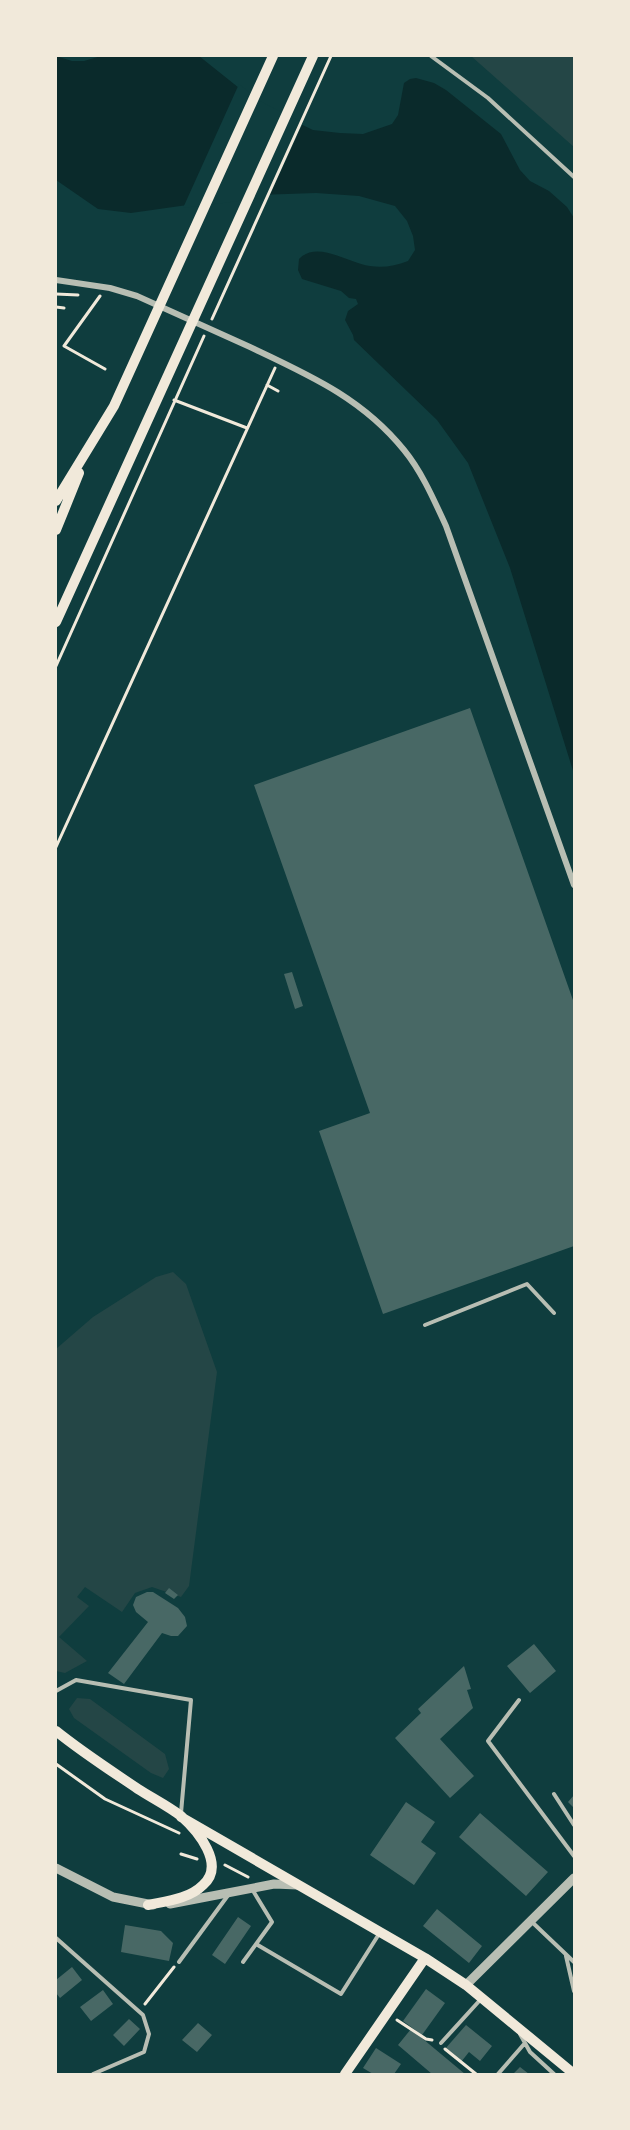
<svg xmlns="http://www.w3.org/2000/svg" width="630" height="2130" font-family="'Work Sans',sans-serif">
	<rect width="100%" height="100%" fill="#0f3d3e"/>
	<path fill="#244646" d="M471 56H574V147Z
		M173 1272 186 1284 217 1372 189 1586 181 1597 152 1587 135 1593 122 1612 85 1587 77 1597 89 1606 59 1637 87 1661 65 1673 56 1671V1349L93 1317 156 1277Z
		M77 1698 90 1699 165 1754 169 1769 163 1778 151 1773 74 1718 69 1709Z"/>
	<path fill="#0a2a2b" d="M56 56 72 61H84L101 56H199L259 104 313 130 340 133 363 134 392 124 398 115 404 83 410 79 416 78 434 83 446 90 501 134 520 170 530 181 549 191 567 207 574 218V774L510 568 468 463 437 420 354 340 353 335 345 320 348 311 358 304 356 299 349 298 341 291 302 279 298 270 299 259C317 240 348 263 370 266 383 268 395 266 408 261L415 250 413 236 407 221 395 206 359 196 316 193 258 195 131 213 98 209 56 180Z"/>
	<path fill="#0f3d3e" d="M239 84 260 101 303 123 269 197 183 208Z"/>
	<path fill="#486865" d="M470 708 574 1003V1246L383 1314 319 1131 370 1113 254 785Z
		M292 972 303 1006 295 1009 284 974Z
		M169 1588 178 1595 174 1599 165 1593Z
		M147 1592H153L178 1608 185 1617 187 1626 178 1636H171L162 1633 124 1684 108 1673 148 1622 136 1612 133 1605 136 1597Z
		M534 1644 556 1671 530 1693 507 1666Z
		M464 1666 471 1689 467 1690 473 1708 440 1739 474 1776 450 1798 395 1738 421 1713 418 1709Z
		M574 1795V1808L568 1802Z
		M406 1802 435 1822 421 1842 436 1853 414 1885 370 1855Z
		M480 1813 548 1872 526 1896 459 1837Z
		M437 1909 482 1946 469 1963 423 1926Z
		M238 1917 251 1926 225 1964 212 1955Z
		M125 1925 161 1931 173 1943 169 1961 121 1952Z
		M72 1967 82 1980 60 1998 56 1993V1980Z
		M426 1989 445 2003 422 2035 403 2021Z
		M103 1990 113 2004 91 2021 80 2007Z
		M129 2019 140 2029 124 2046 113 2035Z
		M198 2023 212 2035 197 2052 182 2040Z
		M466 2025 492 2046 480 2061 469 2052 461 2062 445 2049Z
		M411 2029 465 2074H432L398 2045Z
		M376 2048 401 2064 394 2074H373L363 2068Z
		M520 2067 529 2074H513Z"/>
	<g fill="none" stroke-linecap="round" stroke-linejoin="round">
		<path stroke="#f1e9da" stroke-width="3" d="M56 294 78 295
			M100 296 64 346 105 369
			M56 307 64 308
			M212 319 331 56
			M267 385 278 391
			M174 400 247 428
			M56 666 204 336
			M56 847 275 368
			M56 1764 105 1799 179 1833
			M181 1854 197 1859
			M225 1865 248 1877
			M145 2004 174 1967
			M397 2020 426 2039 432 2040
			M445 2049 476 2074"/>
		<path stroke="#b8beb3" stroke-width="4" d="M431 56 488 98 574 177
			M425 1325 527 1284 554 1313
			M56 1691 76 1680 191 1700 181 1813
			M519 1700 488 1741 574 1856
			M554 1794 574 1825
			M532 1922 574 1962
			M56 1938 143 2015 149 2034 144 2052 93 2074
			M256 1944 341 1994 379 1934
			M566 1956 574 1991
			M179 1962 229 1894
			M243 1962 272 1922 252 1889
			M520 2034 530 2052 554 2074
			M441 2043 481 1999
			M498 2074 525 2043"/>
		<path stroke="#b8beb3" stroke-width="6" d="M56 280 110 288 137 296C175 313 212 330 250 347 309 375 362 398 404 450 422 472 434 500 446 526L574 885"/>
		<path stroke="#b8beb3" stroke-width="9" d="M56 1868 113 1897 153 1905
			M170 1904 274 1884 298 1885
			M466 1985 574 1878"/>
		<path stroke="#f1e9da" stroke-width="10" d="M56 1731C82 1752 110 1770 138 1789 152 1798 168 1806 181 1816 198 1831 226 1865 203 1885 189 1899 167 1901 148 1905
			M181 1817 425 1958 466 1985 574 2074
			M345 2074 425 1958"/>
		<path stroke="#f1e9da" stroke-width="10" d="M56 501 114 406 273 56
			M56 530 79 473
			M56 622 313 56"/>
	</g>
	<rect width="630" height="2130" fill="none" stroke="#f1e9da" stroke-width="114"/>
</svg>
